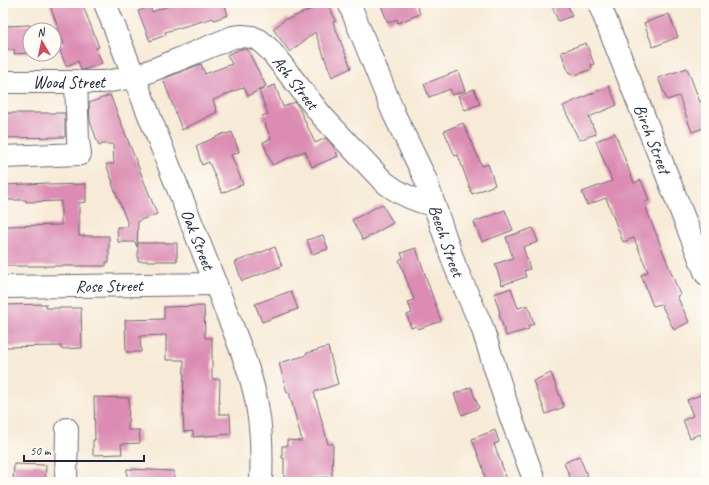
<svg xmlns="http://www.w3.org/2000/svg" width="709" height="485" font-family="Caveat,sans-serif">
	<rect width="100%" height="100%" fill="#fdfcf7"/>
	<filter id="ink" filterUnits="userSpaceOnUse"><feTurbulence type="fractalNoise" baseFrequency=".025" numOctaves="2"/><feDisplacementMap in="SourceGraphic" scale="8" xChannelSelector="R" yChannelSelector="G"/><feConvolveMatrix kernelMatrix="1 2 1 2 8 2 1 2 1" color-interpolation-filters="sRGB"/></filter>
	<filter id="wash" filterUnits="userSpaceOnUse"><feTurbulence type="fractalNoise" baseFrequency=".012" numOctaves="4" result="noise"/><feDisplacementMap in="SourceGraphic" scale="16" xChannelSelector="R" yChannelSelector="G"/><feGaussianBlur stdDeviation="0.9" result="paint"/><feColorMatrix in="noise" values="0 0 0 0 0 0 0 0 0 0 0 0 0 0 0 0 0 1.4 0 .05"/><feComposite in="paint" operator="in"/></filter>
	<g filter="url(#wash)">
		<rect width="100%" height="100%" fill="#f7ead6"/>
		<g id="blocks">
			<path fill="#dc8cb2" d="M49 3H82L99 47 96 48 102 63 84 70H81L78 61 66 66 58 46 64 44Z
				M176 3H224L228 15 214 20 213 18 165 32 166 35 150 41 138 11 150 7 152 12Z
				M326 3H328L336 21 333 22 351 68 332 77 315 32 290 52 273 29 287 18 288 19Z
				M380 3H416L420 14 398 23 397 19 388 23Z
				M551 3H567L572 16 558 21Z
				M669 14 678 37 653 47 644 23Z
				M30 25V53L14 54 15 50H3V26Z
				M586 43 594 64 591 65 592 69 573 76 571 73H569L561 52Z
				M240 49H247L266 86 248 96 244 87 213 100 217 112 182 130 163 79 201 64 205 74 232 64 227 55Z
				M687 68 700 102 706 100V127L692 132 679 96 667 100 658 78Z
				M458 71 465 91 452 95 450 89 429 97 424 84Z
				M275 85 283 107 295 102 299 108 315 143 326 138 333 146 338 156 312 167 305 151 272 165 263 142 271 139 262 116 268 114 259 91Z
				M609 86 617 105 589 117 596 134 579 140 563 106Z
				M474 89 480 104 465 110 458 96Z
				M110 95 157 214 138 221 137 247 135 242H118L117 227H129L112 183H113L106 164H114L113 144H103L99 146 90 121 89 103Z
				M3 113H65V137L3 138Z
				M463 123 482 166 488 164 495 185 472 194 458 155 455 156 444 131Z
				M232 132 239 152 231 155 243 184 222 193 209 162 202 165 196 146 225 133 226 134Z
				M615 133 634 183 641 180 649 200 644 203 680 295 677 296 689 322 674 330 661 304 653 306 641 275 648 272 634 238 623 242 606 198 587 205 582 192 612 181 596 141Z
				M49 183V185L86 184V202L79 203V236H109V262H106V266H3V226L61 225V201L26 202V200H3V185Z
				M382 204 393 223 363 240 352 220Z
				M505 210 513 230 482 242 474 222Z
				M533 228 538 242 523 247 530 269 524 271 526 277 502 285 495 264 513 258 506 237Z
				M323 235 328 249 312 254 307 240Z
				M138 243H177V261H138Z
				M275 247 282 266 242 281 235 262Z
				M416 248 441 321 418 329 416 326 411 328 407 315 412 313 408 302 414 300 399 260 403 258 401 253Z
				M511 288 518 308 528 305 534 324 528 326 529 329 506 336 499 314 500 313 494 294Z
				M291 291 298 309 262 322 255 304Z
				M46 304V308H81L82 348 61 349V346L3 347V305Z
				M204 306 205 338H212V379H220L219 414H230L231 434 193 437V431L184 432 183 413 184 360H166V335L140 336 141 352H126L125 320 164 319V307Z
				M328 347 338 384 314 392 328 444H333L332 477 314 478V482H284V458H282V446H287V440L302 441 289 392 287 393 279 363 304 356 307 353Z
				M551 373 564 407 546 414 533 381Z
				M471 387 479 408 462 415 454 394Z
				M706 393V446H705L700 434 690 438 683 420 693 416 687 400Z
				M94 397 129 398 128 430H139L140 443 121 444 122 454 93 455V440H95Z
				M495 430 499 442 494 444 508 482H486L482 465 472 439Z
				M579 456 590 482H572L564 463Z
				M14 464 46 465 45 482H13Z
				M127 469 174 471V482H127Z"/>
		</g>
	</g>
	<g filter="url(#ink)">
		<use href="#blocks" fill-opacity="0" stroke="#6d6871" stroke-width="1"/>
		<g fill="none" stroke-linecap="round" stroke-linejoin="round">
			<g stroke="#6d6871" stroke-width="24">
				<g id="minor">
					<path id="s1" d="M105 3 234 331C244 357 254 383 258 411 262 434 262 458 261 482"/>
					<path id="s2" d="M349 3 394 114 425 178 455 266 482 327 510 415 535 482"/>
					<path id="s3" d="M599 3 706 274"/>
					<path id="s4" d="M3 82H104L122 79 140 75 160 67 233 37 242 36 252 37 259 40 270 50 322 116 383 181C399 194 414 201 434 205"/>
					<path d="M3 157 80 154 78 140 76 81"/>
					<path id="s5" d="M3 287 216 284"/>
					<path d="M66 482 67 429"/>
				</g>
			</g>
			<use href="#minor" stroke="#fff" stroke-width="22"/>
		</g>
	</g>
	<g text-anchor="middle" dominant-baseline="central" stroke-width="3.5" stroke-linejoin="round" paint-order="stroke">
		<g font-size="17" fill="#22223b" stroke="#fdfcf7">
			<text stroke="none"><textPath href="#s4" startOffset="66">Wood Street</textPath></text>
			<text stroke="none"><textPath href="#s4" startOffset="321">Ash Street</textPath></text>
			<text stroke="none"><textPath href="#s3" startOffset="146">Birch Street</textPath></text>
			<text stroke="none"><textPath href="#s1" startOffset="254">Oak Street</textPath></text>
			<text stroke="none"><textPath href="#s2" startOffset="257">Beech Street</textPath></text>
			<text stroke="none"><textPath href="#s5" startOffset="106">Rose Street</textPath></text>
		</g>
	</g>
	<rect width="709" height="485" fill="none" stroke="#fdfcf7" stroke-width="16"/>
	<g transform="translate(42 42) rotate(351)"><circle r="19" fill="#fdfcf7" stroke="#a5a5ac"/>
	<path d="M0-3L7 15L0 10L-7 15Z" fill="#d1495b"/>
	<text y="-6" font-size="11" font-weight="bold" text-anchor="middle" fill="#22223b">N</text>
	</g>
	<path d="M24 455v6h120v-6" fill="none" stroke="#22223b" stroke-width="2"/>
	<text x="30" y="455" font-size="12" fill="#22223b" stroke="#fdfcf7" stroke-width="3" paint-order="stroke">50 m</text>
</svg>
